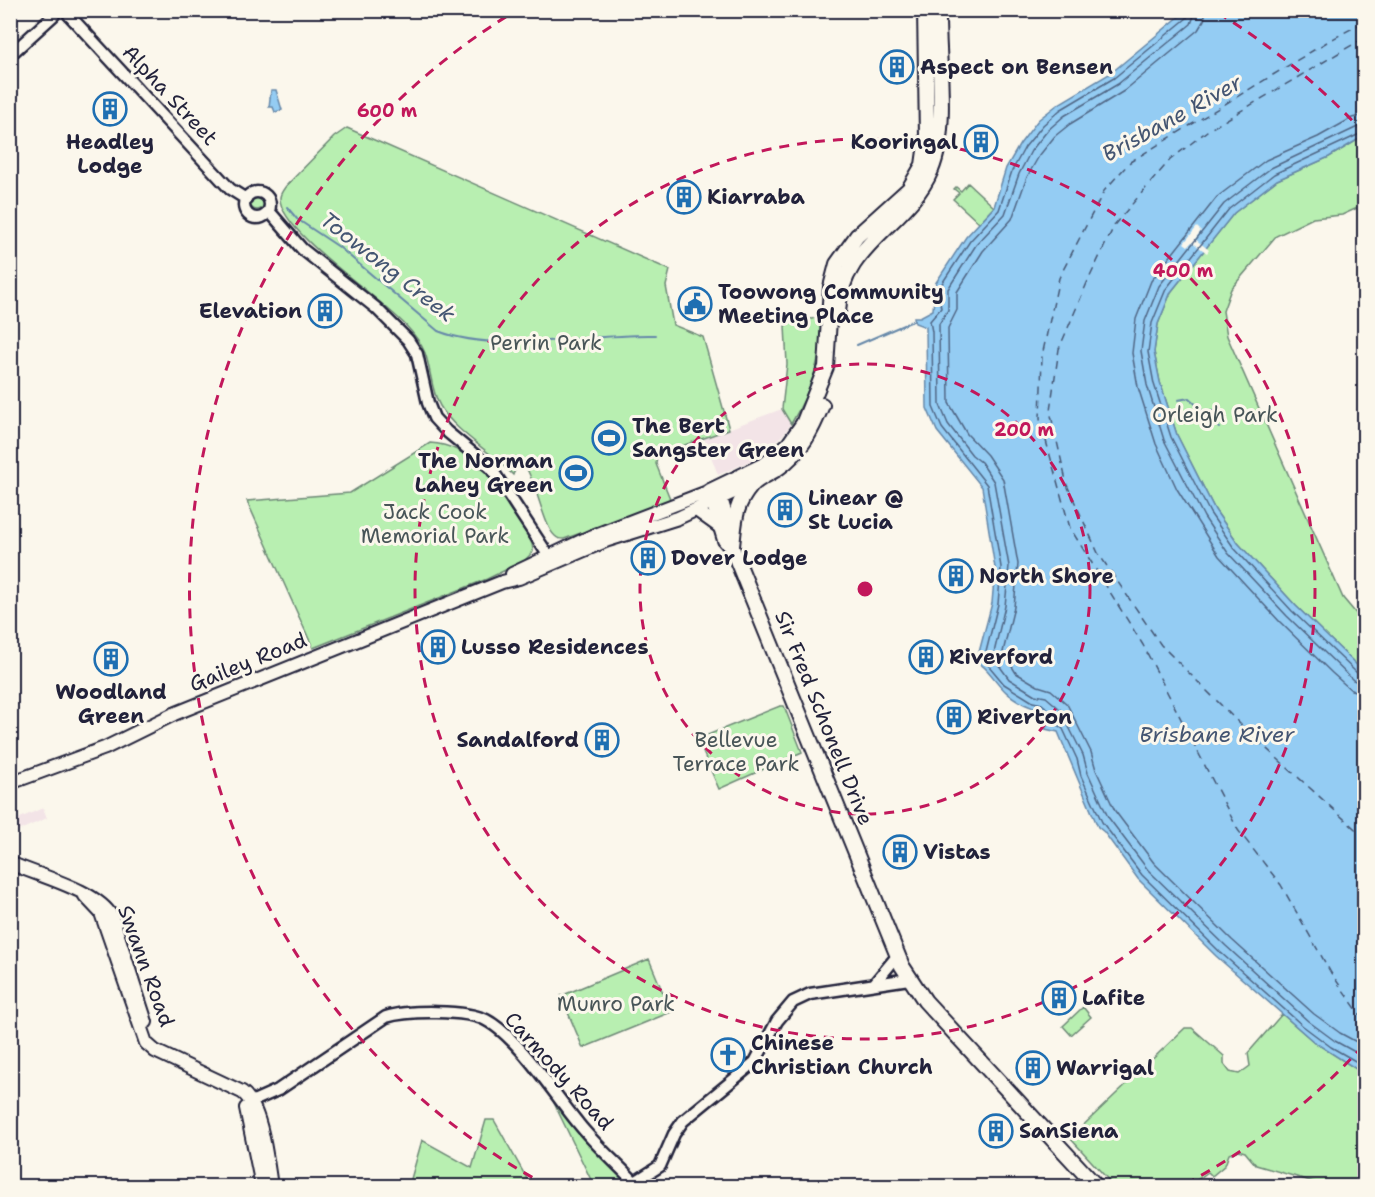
<svg xmlns="http://www.w3.org/2000/svg" width="1375" height="1197" font-family="'Shantell Sans',sans-serif">
	<rect width="100%" height="100%" fill="#fbf7ec"/>
	<filter id="ink" filterUnits="userSpaceOnUse"><feTurbulence type="fractalNoise" baseFrequency=".0167" numOctaves="2"/><feDisplacementMap in="SourceGraphic" scale="12" xChannelSelector="R" yChannelSelector="G"/><feConvolveMatrix kernelMatrix="1 2 1 2 8 2 1 2 1" color-interpolation-filters="sRGB"/></filter>
	<g filter="url(#ink)">
		<path fill="#f3e4e7" d="M782 409 791 424 784 434 755 459 718 475 704 438Z
			M43 808 47 818 11 834V817L13 821Z
			M1233 1178 1258 1186H1222Z"/>
		<path fill="#b8efb1" stroke="#6d8876" stroke-width="1.5" d="M347 128 670 270 666 286 673 325 703 337 729 429 657 455 656 464 671 501 564 539C560 539 558 539 555 536 543 526 536 477 520 458L513 475C490 450 457 434 440 406 431 391 431 369 425 353 415 329 389 310 369 293 349 276 279 225 280 198 280 193 284 189 286 186L334 137Z
			M1364 136V205L1342 215 1313 218 1276 236 1231 289 1223 311 1227 336 1343 598 1364 623V672L1296 606 1238 543 1215 510 1177 435 1160 382 1154 352 1158 324 1171 292 1234 213 1277 180 1329 157Z
			M968 183 994 207 979 223 953 199 959 193 954 189 956 187 961 191Z
			M250 203a7 7 0 1 1 14 0a7 7 0 1 1-14 0Z
			M823 314C823 355 812 389 791 424L782 409 787 364 785 326 795 318 812 319Z
			M430 443C474 445 501 488 520 523 525 531 534 542 533 552L524 561 487 579 313 648 247 501 350 493Z
			M780 706H784L802 752 719 789 699 743 700 738Z
			M649 959 671 1012 583 1048 561 996Z
			M1083 1007 1091 1017 1071 1035 1063 1026Z
			M1282 1014 1314 1042 1364 1074V1186H1327L1256 1165 1245 1152 1238 1150 1229 1154 1225 1165 1212 1176 1208 1172 1189 1186H1114L1070 1138 1185 1028H1192L1224 1056V1064L1230 1072 1239 1074 1250 1066 1248 1053Z
			M553 1101 631 1186H594Z
			M486 1120H494L531 1186H409L422 1140 472 1168Z"/>
		<path fill="#94ccf3" stroke="#6688a9" stroke-width="1.5" d="M1186 11H1364V136L1329 157 1277 180 1234 213 1171 292 1158 324 1154 352 1160 382 1177 435 1215 510 1238 543 1296 606 1364 672V1074L1314 1042 1216 956 1138 879 1104 832 1098 827 1058 732 1045 729 1049 723V717C1041 709 1034 709 1024 704 1002 692 1002 687 987 670 983 665 980 665 977 660L992 603 995 568 982 487 937 431 927 408 926 327 915 323 914 317H920L933 310 935 284 966 237 994 207 1006 168 1020 144 1038 120 1057 105 1111 73Z
			M271 90H276L282 110 275 112 273 107H269Z"/>
		<path fill="#fbf7ec" d="M1197 227 1201 231 1195 239 1209 250 1207 253 1192 242 1188 246 1184 243Z"/>
		<g fill="none" stroke-linecap="round" stroke-linejoin="round">
			<path stroke="#506685" stroke-width="1.5" d="M1189 10 1187 18 1114 78 1060 110 1043 125 1025 147 1012 171 999 210 970 241 941 285 939 297 941 308 930 321 932 332 933 407 942 428 987 485 1001 567 998 604 984 660 1004 684 1033 702 1042 704 1054 714 1056 724 1063 729 1077 759 1081 776 1102 822 1142 875 1220 952 1303 1026 1331 1047 1364 1066
				M1196 10 1191 24 1118 84 1064 116 1048 130 1031 151 1019 174 1005 214 976 245 948 289V310L939 324 940 405 948 424 972 455 981 462 994 482 1009 566 1005 606 993 657 1009 679 1035 695 1046 697 1060 709 1083 755 1088 773 1108 817 1148 870 1226 946 1308 1021 1335 1041 1364 1057
				M1206 10 1204 20 1198 30 1124 91 1070 124 1055 136 1039 156 1027 177 1012 219 983 251 957 292V310L948 328 949 403 967 434 987 455 1003 479 1018 564 1014 607 1003 652 1016 673 1038 686 1051 690 1067 704 1091 752 1096 770 1115 811 1154 863 1232 940 1314 1014 1340 1033 1364 1046
				M1364 115 1352 118 1318 137 1266 160 1217 197 1151 281 1136 319 1132 353 1138 387 1156 444 1177 489 1219 556 1280 622 1332 673 1351 690 1364 693
				M1364 124 1271 168 1224 204 1159 286 1145 321 1141 351 1147 385 1164 440 1204 517 1228 553 1287 616 1353 680 1364 684
				M1364 132 1274 174 1229 209 1166 289 1152 323 1148 352 1154 384 1171 437 1210 513 1234 548 1292 611 1358 674 1364 676"/>
			<path stroke="#6688a9" stroke-width="2" d="M287 207 297 219 339 247 438 331C498 355 590 333 655 335
				M857 345 915 320
				M1178 400 1189 398 1203 411H1213L1217 417 1214 423 1219 428"/>
			<path stroke="#445572" stroke-width="1.5" stroke-dasharray="8 6" stroke-linecap="butt" d="M1364 22 1327 42 1130 162 1104 191 1059 278 1042 356 1040 419 1070 528 1143 645 1238 830 1281 885 1331 973 1364 1020
				M1364 38 1207 131 1170 160 1115 224 1087 283 1059 349 1050 411 1067 485 1098 553 1161 645 1247 731 1364 837"/>
			<g stroke="#22223b" stroke-width="15">
				<path id="tertiary" d="M69 15 230 189 246 199
					M10 55 54 15
					M244 205a13 13 0 1 1 26 0a13 13 0 1 1-26 0Z
					M269 211 302 249 376 308 408 340 417 354 428 403 434 418 446 431 491 468 552 561
					M874 984 898 955
					M251 1102 278 1090 386 1017C408 1010 467 1010 486 1020 518 1037 554 1094 578 1123 596 1146 619 1165 638 1186
					M635 1182 660 1166 674 1134 683 1121 755 1062 777 1021 793 1002 810 994 909 979"/>
			</g>
			<g stroke="#22223b" stroke-width="16">
				<path id="secondary" d="M719 492 731 531
					M696 510 721 528
					M512 574 590 537 710 491
					M10 783 105 748 174 714 502 582 519 578 608 540 678 518 753 483
					M10 863C39 876 97 890 112 917L146 1022
					M85 896 101 913 146 1043 155 1051 242 1092C262 1106 267 1162 271 1186
					M246 1108 262 1186"/>
			</g>
			<g stroke="#22223b" stroke-width="18">
				<path id="primary" d="M925 10 927 137 923 165 909 189 857 236 837 264 831 287 826 367 803 424 789 444 766 464 710 491 725 540 732 548 902 966 925 1001 1096 1186
					M838 313C839 246 908 225 931 170 949 128 937 57 938 10
					M732 546C735 521 734 506 751 486 757 478 770 474 778 468 801 452 812 430 822 405"/>
			</g>
			<use href="#tertiary" stroke="#fbf7ec" stroke-width="10"/>
			<use href="#secondary" stroke="#fbf7ec" stroke-width="12"/>
			<use href="#primary" stroke="#fbf7ec" stroke-width="14"/>
		</g>
	</g>
	<g fill="none" stroke="#c2185b" stroke-width="3" stroke-dasharray="10 8">
		<circle cx="865" cy="589" r="225"/>
		<circle cx="865" cy="589" r="450"/>
		<path d="M1363 1046A676 676 0 0 1 1182 1186M548 1186A676 676 0 0 1 512 13M1218 13A676 676 0 0 1 1363 132"/>
	</g>
	<defs>
		<g id="building-ring" transform="scale(1.725)"><circle r="9.5" fill="#fbf7ec" stroke="#1f6fb2" stroke-width="1.5"/><path d="M-4-6H4V6H1V3H-1V6H-4ZM-2.5-4.3h1.7v1.8h-1.7ZM.8-4.3h1.7v1.8H.8ZM-2.5-1h1.7V.8h-1.7ZM.8-1h1.7V.8H.8Z" fill="#1f6fb2"/></g>
		<g id="civic-ring" transform="scale(1.725)"><circle r="9.5" fill="#fbf7ec" stroke="#1f6fb2" stroke-width="1.5"/><path d="M-.6-6.5H3V-4.5H.6V-3L4-1V1h2V6H-6V1h2V-1L-.6-3ZM-1.2 2.5V6h2.4V2.5Z" fill="#1f6fb2"/></g>
		<g id="stadium-ring" transform="scale(1.725)"><circle r="9.5" fill="#fbf7ec" stroke="#1f6fb2" stroke-width="1.5"/><path d="M0-5a6.5 5 0 1 0 0 10a6.5 5 0 1 0 0-10ZM-3.5-1.8h7v3.6h-7Z" fill="#1f6fb2"/></g>
		<g id="church-ring" transform="scale(1.725)"><circle r="9.5" fill="#fbf7ec" stroke="#1f6fb2" stroke-width="1.5"/><path d="M-1.2-6h2.4v3.5h3.3v2.4h-3.3V6h-2.4V-.1h-3.3v-2.4h3.3Z" fill="#1f6fb2"/></g>
	</defs>
	<g fill-rule="evenodd">
		<use href="#building-ring" x="897" y="67"/>
		<use href="#building-ring" x="110" y="109"/>
		<use href="#building-ring" x="981" y="142"/>
		<use href="#building-ring" x="684" y="197"/>
		<use href="#civic-ring" x="695" y="304"/>
		<use href="#building-ring" x="325" y="311"/>
		<use href="#stadium-ring" x="609" y="438"/>
		<use href="#stadium-ring" x="576" y="473"/>
		<use href="#building-ring" x="785" y="510"/>
		<use href="#building-ring" x="648" y="558"/>
		<use href="#building-ring" x="956" y="576"/>
		<use href="#building-ring" x="438" y="647"/>
		<use href="#building-ring" x="926" y="657"/>
		<use href="#building-ring" x="111" y="659"/>
		<use href="#building-ring" x="954" y="717"/>
		<use href="#building-ring" x="602" y="740"/>
		<use href="#building-ring" x="900" y="852"/>
		<use href="#building-ring" x="1059" y="998"/>
		<use href="#church-ring" x="728" y="1055"/>
		<use href="#building-ring" x="1033" y="1068"/>
		<use href="#building-ring" x="996" y="1131"/>
	</g>
	<g text-anchor="middle" dominant-baseline="central" stroke-width="6" stroke-linejoin="round" paint-order="stroke">
		<g font-size="21" font-weight="bold" fill="#22223b" stroke="#fbf7ec" text-anchor="start">
			<text x="920" y="67">Aspect on Bensen</text>
			<text x="110" y="142" text-anchor="middle">Headley<tspan x="110" dy="24">Lodge</tspan></text>
			<text x="958" y="142" text-anchor="end">Kooringal</text>
			<text x="707" y="197">Kiarraba</text>
			<text x="718" y="292">Toowong Community<tspan x="718" dy="24">Meeting Place</tspan></text>
			<text x="302" y="311" text-anchor="end">Elevation</text>
			<text x="632" y="426">The Bert<tspan x="632" dy="24">Sangster Green</tspan></text>
			<text x="553" y="461" text-anchor="end">The Norman<tspan x="553" dy="24">Lahey Green</tspan></text>
			<text x="808" y="498">Linear @<tspan x="808" dy="24">St Lucia</tspan></text>
			<text x="671" y="558">Dover Lodge</text>
			<text x="979" y="576">North Shore</text>
			<text x="461" y="647">Lusso Residences</text>
			<text x="949" y="657">Riverford</text>
			<text x="111" y="692" text-anchor="middle">Woodland<tspan x="111" dy="24">Green</tspan></text>
			<text x="977" y="717">Riverton</text>
			<text x="579" y="740" text-anchor="end">Sandalford</text>
			<text x="923" y="852">Vistas</text>
			<text x="1082" y="998">Lafite</text>
			<text x="751" y="1043">Chinese<tspan x="751" dy="24">Christian Church</tspan></text>
			<text x="1056" y="1068">Warrigal</text>
			<text x="1019" y="1131">SanSiena</text>
		</g>
		<g font-size="21" fill="#22223b" stroke="#fbf7ec">
			<text transform="translate(170 95) rotate(47)">Alpha Street</text>
			<text transform="translate(248 662) rotate(-22)">Gailey Road</text>
			<text transform="translate(824 718) rotate(68)">Sir Fred Schonell Drive</text>
			<text transform="translate(146 966) rotate(70)">Swann Road</text>
			<text transform="translate(559 1071) rotate(48)">Carmody Road</text>
		</g>
		<g font-size="21" fill="#485558" stroke="#fbf7ec">
			<text x="546" y="343">Perrin Park</text>
			<text x="1215" y="415">Orleigh Park</text>
			<text x="435" y="512">Jack Cook<tspan x="435" dy="24">Memorial Park</tspan></text>
			<text x="736" y="740">Bellevue<tspan x="736" dy="24">Terrace Park</tspan></text>
			<text x="616" y="1004">Munro Park</text>
		</g>
		<g font-size="22" font-style="italic" fill="#445572" stroke="#fbf7ec">
			<text transform="translate(1172 118) rotate(-29)">Brisbane River</text>
			<text transform="translate(388 267) rotate(38)">Toowong Creek</text>
			<text x="1217" y="734">Brisbane River</text>
		</g>
	</g>
	<circle cx="865" cy="589" r="9" fill="#c2185b" stroke="#fbf7ec" stroke-width="3"/>
	<g font-size="18" text-anchor="middle" font-weight="bold" fill="#c2185b" stroke="#fbf7ec" stroke-width="6" stroke-linejoin="round" paint-order="stroke">
		<text x="387" y="117">600 m</text>
		<text x="1183" y="277">400 m</text>
		<text x="1024" y="436">200 m</text>
	</g>
	<rect width="1375" height="1197" fill="none" stroke="#fbf7ec" stroke-width="36"/>
	<rect x="18" y="18" width="1339" height="1161" fill="none" stroke="#22223b" stroke-width="2" filter="url(#ink)"/>
</svg>
